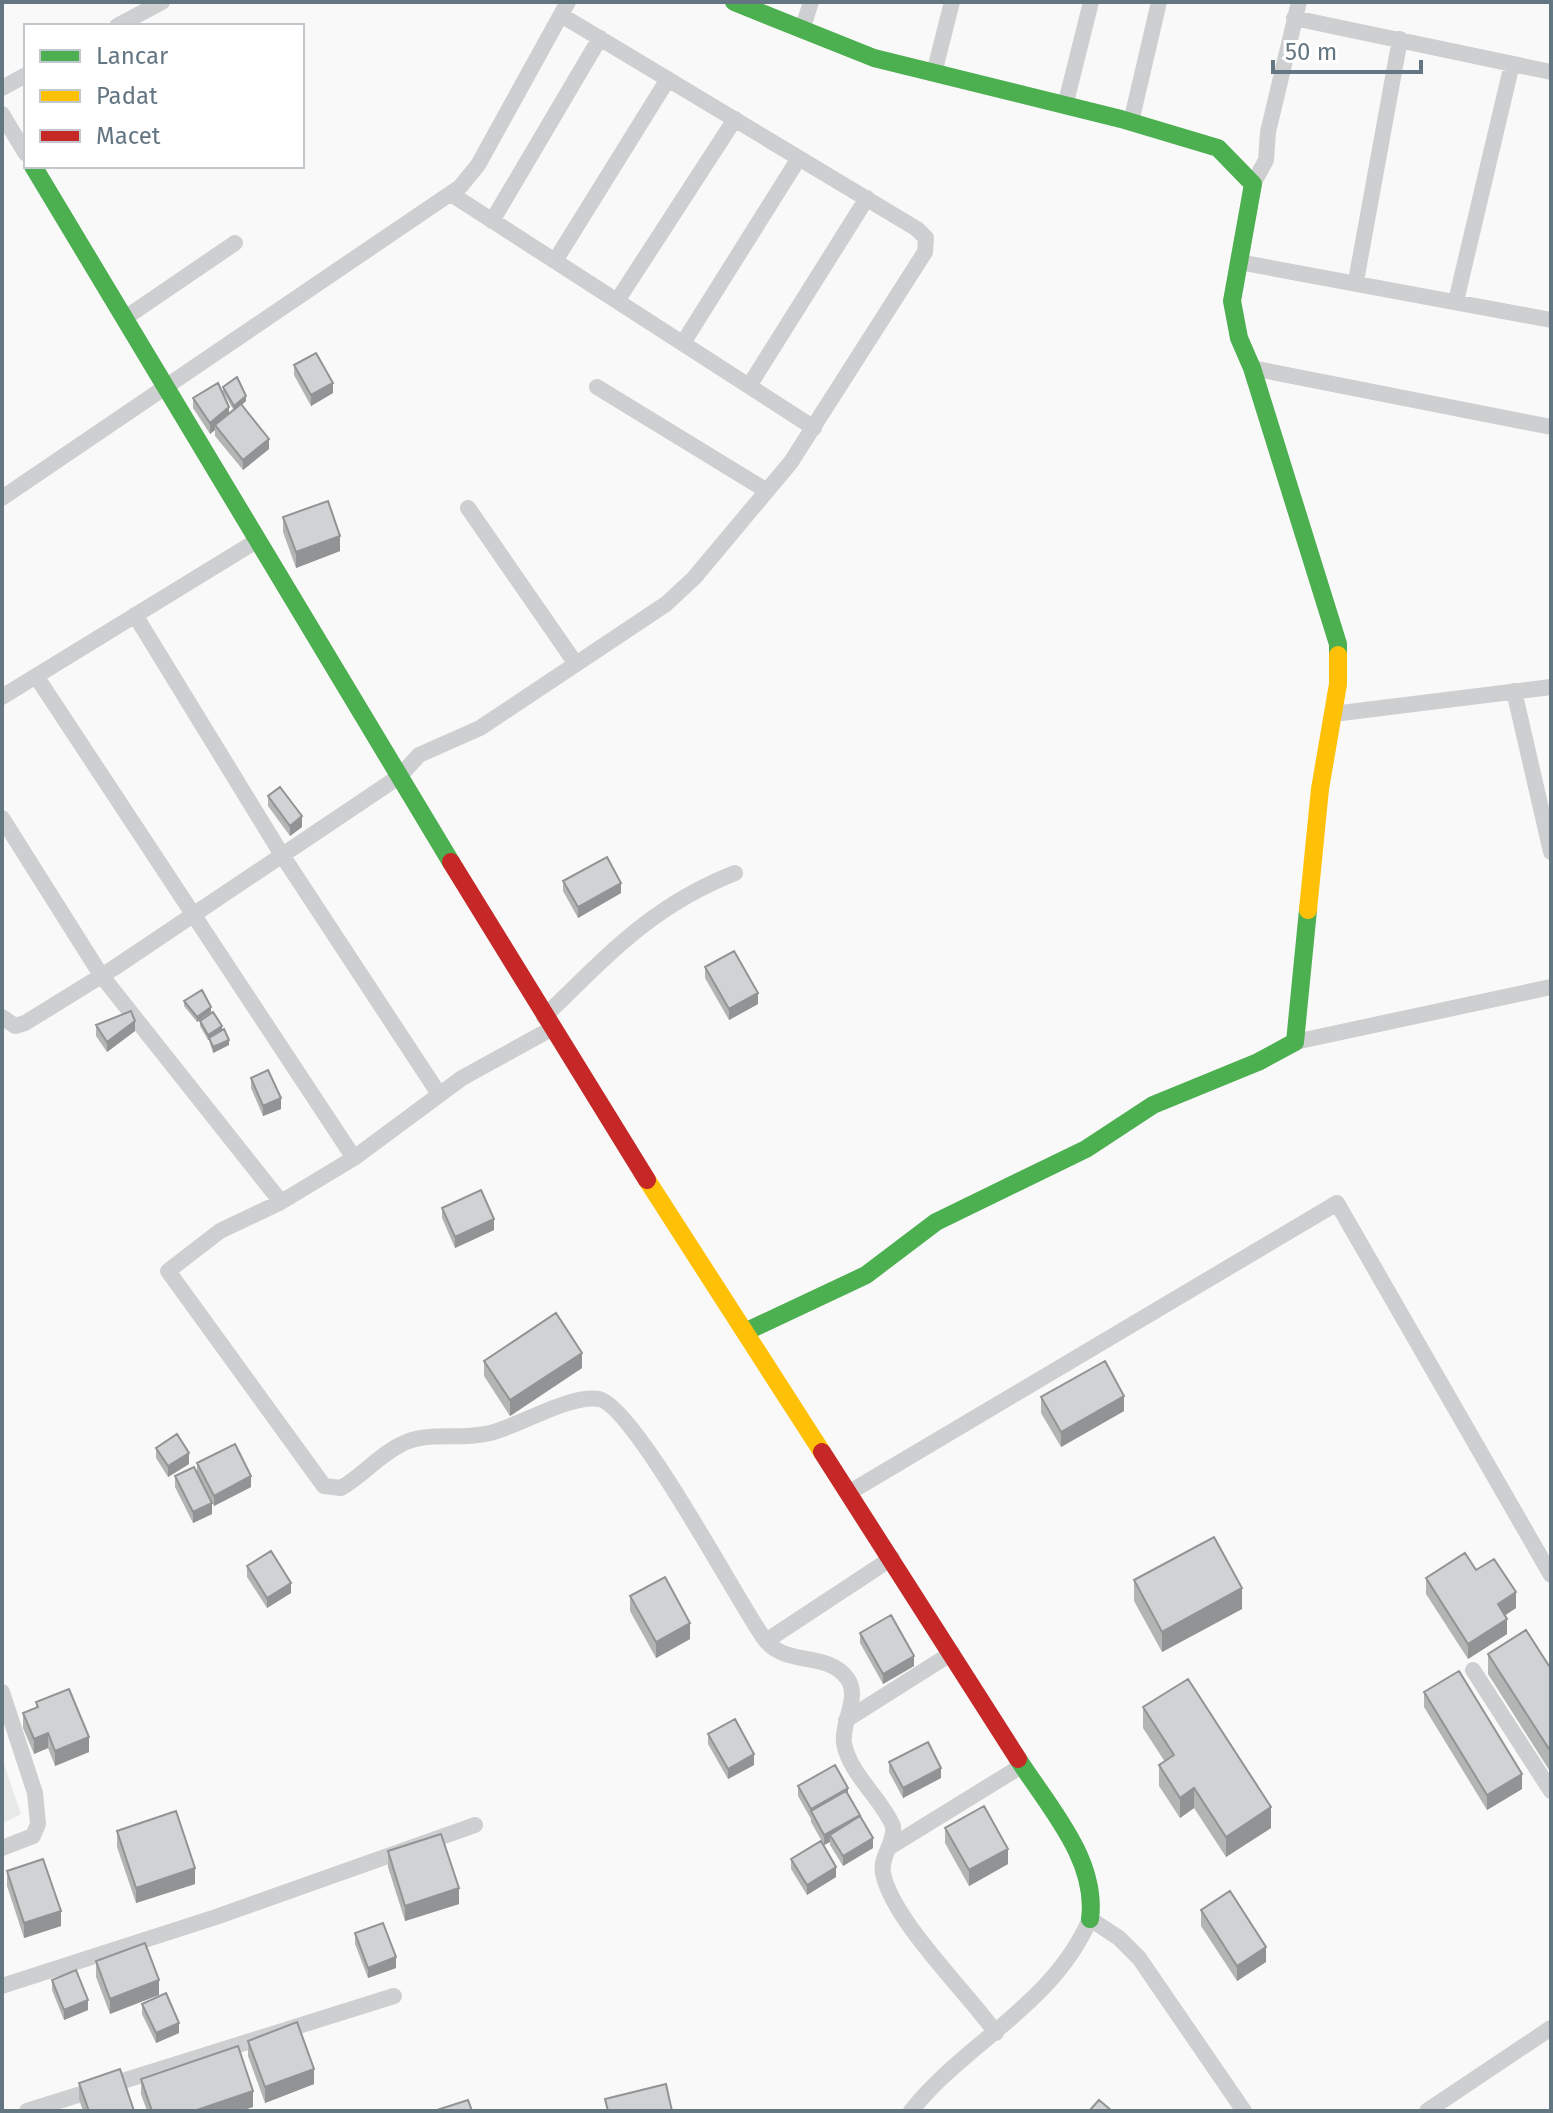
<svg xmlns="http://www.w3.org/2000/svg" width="1553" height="2113" font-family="'Fira Sans',sans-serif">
	<rect width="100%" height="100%" fill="#f9f9f9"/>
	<path fill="#e8e9e9" d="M2 1758 21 1814 2 1824Z"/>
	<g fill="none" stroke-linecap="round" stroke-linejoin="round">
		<path stroke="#cecfd0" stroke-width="16" d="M1294 18 1551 72
			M117 26 162 2
			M802 30 811 2
			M934 73 952 2
			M2 88 26 75
			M1065 106 1091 2
			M2 114 26 154
			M1131 122 1159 2
			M1253 184 1266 160 1268 132 1299 2
			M451 194 814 428
			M492 221 600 38
			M555 261 668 79
			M1239 262 1551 320
			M1356 281 1400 39
			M617 301 735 119
			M1456 301 1512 64
			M125 318 235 243
			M683 343 799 158
			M1252 368 1551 427
			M749 386 867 198
			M597 387 767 491
			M2 498 460 187 478 165 568 2
			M468 508 576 664
			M135 615 282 855 439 1094
			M36 676 354 1158
			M1514 691 1551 852
			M2 697 258 540
			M1333 714 1551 687
			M2 818 101 975 281 1202
			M2 1017 15 1026 25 1023 114 968 400 776 419 755 480 728 666 604 694 578 791 462 925 252 926 238 917 229 561 15
			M544 1017C607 956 651 906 735 873
			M551 1029 462 1078 354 1158 281 1202 220 1231 168 1271 324 1486 341 1488C362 1476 378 1456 400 1445 427 1430 460 1441 490 1433 519 1426 570 1394 599 1399 634 1406 737 1600 763 1637 784 1668 826 1650 847 1678 861 1697 841 1722 844 1743 849 1773 881 1798 893 1826 895 1844 880 1856 883 1873 892 1920 967 1992 996 2033
			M1295 1042 1551 987
			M850 1492 1337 1203 1551 1575
			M766 1641 892 1558
			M1473 1670 1551 1791
			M2 1692 35 1793 38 1824 33 1836 2 1848
			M846 1720 952 1653
			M890 1847 1023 1765
			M2 1986 216 1917 475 1825
			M27 2111 394 1996
			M911 2111C967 2041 1053 2005 1090 1919L1119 1938 1139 1958 1244 2111
			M1427 2111 1551 2028"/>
		<path stroke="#4caf50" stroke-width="18" d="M734 2 874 58 1121 119 1218 148 1253 184 1232 301 1239 338 1252 368 1338 644V655
			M33 166 451 862
			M747 1331 866 1275 936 1222 1086 1149 1153 1105 1258 1062 1295 1042 1308 910
			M1018 1759C1048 1806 1098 1860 1090 1919"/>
		<path stroke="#ffc107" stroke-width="18" d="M1308 910 1320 789 1338 684V655
			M647 1180 822 1452"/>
		<path stroke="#c62828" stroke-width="18" d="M451 862 647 1180
			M822 1452 1018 1759"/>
	</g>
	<path fill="#b3b5b5" d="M294 365 333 393 311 406 294 375Z
		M223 387 246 401 242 405 269 449 243 470 215 436V430L210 434 193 408V398L229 414 234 411 223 392Z
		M283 517 340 551 296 568 283 532Z
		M268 796 302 827 290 836 268 806Z
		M563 881 621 893 578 918 563 891Z
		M705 967 758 1004 729 1020 705 978Z
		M184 1001 211 1012 197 1022 184 1006Z
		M200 1021 222 1030 229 1045 213 1053 209 1040H208L200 1026Z
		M96 1025 135 1031 107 1052 96 1036Z
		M251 1078 281 1109 263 1116 251 1088Z
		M442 1208 494 1230 455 1248 442 1218Z
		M484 1361 582 1368 510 1416 484 1376Z
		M1041 1397 1124 1411 1061 1447 1041 1413Z
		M156 1448 189 1464 168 1477 156 1458Z
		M197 1463 251 1487 214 1506 197 1473Z
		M175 1476 212 1514 193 1523 175 1487Z
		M247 1566 291 1593 267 1608 247 1577Z
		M1476 1570 1516 1608 1505 1615 1507 1634 1468 1659 1426 1594V1578Z
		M1134 1580 1242 1609 1162 1652 1134 1601Z
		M630 1596 690 1639 656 1658 630 1611Z
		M860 1633 914 1666 883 1684 860 1643Z
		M1488 1654 1551 1669V1773L1488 1674Z
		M1424 1692 1522 1789 1487 1810 1424 1707Z
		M36 1702 89 1752 55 1766 48 1748 34 1754 23 1728V1713L36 1708Z
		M1143 1707 1271 1828 1226 1857 1194 1808 1180 1818 1159 1786V1765L1165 1762 1143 1728Z
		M708 1734 754 1765 728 1779 708 1744Z
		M889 1762 941 1778 903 1798 889 1772Z
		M798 1786 848 1794 860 1817 873 1848 843 1866 830 1845V1842L824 1845 811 1822V1819L798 1796Z
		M945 1828 1008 1864 969 1886 945 1843Z
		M117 1831 195 1884 136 1903 117 1847Z
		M388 1851 459 1904 405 1921 388 1867Z
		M791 1859 836 1877 807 1895 791 1869Z
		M7 1871 61 1926 24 1938 7 1886Z
		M1201 1910 1266 1962 1237 1981 1201 1926Z
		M355 1933 396 1968 368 1978 355 1944Z
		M145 1943 110 2014 96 1977V1961Z
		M52 1980 88 2010 64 2020 52 1990Z
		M142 2004 179 2033 156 2043 142 2014Z
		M248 2041 314 2084 265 2103 248 2056Z
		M141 2079 253 2107 240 2111H147L141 2094Z
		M79 2083 134 2111H83L79 2099Z"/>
	<path fill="#929394" d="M333 383V393L311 406V395Z
		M246 396V401L234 411V406Z
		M229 407V417L215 425V430L210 434V423Z
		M269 439V449L243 470V460Z
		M340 536V551L296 568V552Z
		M302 816V827L290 836V826Z
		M621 883V893L578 918V907Z
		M758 993V1004L729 1020V1009Z
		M211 1007V1012L197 1022V1017Z
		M135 1021V1031L107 1052V1042Z
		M222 1026V1032L208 1040V1035Z
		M229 1040V1045L213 1053V1047Z
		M281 1098V1109L263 1116V1106Z
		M494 1219V1230L455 1248V1237Z
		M582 1353V1368L510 1416V1400Z
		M1124 1396V1411L1061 1447V1432Z
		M189 1453V1464L168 1477V1466Z
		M251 1476V1487L214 1506V1496Z
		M212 1503V1514L193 1523V1512Z
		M291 1583V1593L267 1608V1598Z
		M1242 1588V1609L1162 1652V1632Z
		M1516 1592V1608L1498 1620V1604Z
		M1507 1619V1634L1468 1659V1644Z
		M690 1623V1639L656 1658V1642Z
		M914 1656V1666L883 1684V1674Z
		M48 1733V1748L34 1754V1739Z
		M89 1737V1752L55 1766V1751Z
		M754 1754V1765L728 1779V1769Z
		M941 1768V1778L903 1798V1788Z
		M1522 1774V1789L1487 1810V1795Z
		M848 1788V1799L811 1812V1809Z
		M1194 1788V1808L1180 1818V1798Z
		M1271 1807V1828L1226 1857V1837Z
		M860 1815V1825L830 1835V1842L824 1845V1835Z
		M873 1838V1848L843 1866V1856Z
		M1008 1849V1864L969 1886V1870Z
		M836 1867V1877L807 1895V1885Z
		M195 1868V1884L136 1903V1888Z
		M459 1888V1904L405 1921V1906Z
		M61 1911V1926L24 1938V1923Z
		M1266 1947V1962L1237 1981V1966Z
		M396 1957V1968L368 1978V1968Z
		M159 1980V1995L110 2014V1999Z
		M88 2000V2010L64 2020V2010Z
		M179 2023V2033L156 2043V2033Z
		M314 2069V2084L265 2103V2087Z
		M253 2091V2107L240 2111H194Z"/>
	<path fill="#d0d2d3" stroke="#929394" stroke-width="2" d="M316 353 333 383 311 395 294 365Z
		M237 377 246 396 234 406 223 387Z
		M218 383 229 407 210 423 193 398Z
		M241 404 269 439 243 460 215 425Z
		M328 501 340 536 296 552 283 517Z
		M280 787 302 816 290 826 268 796Z
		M607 857 621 883 578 907 563 881Z
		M734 951 758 993 729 1009 705 967Z
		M202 990 211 1007 197 1017 184 1001Z
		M131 1011 135 1021 107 1042 96 1025Z
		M213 1012 222 1026 208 1035 200 1021Z
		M224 1029 229 1040 213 1047 209 1038Z
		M268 1070 281 1098 263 1106 251 1078Z
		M481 1190 494 1219 455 1237 442 1208Z
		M556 1313 582 1353 510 1400 484 1361Z
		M1105 1361 1124 1396 1061 1432 1041 1397Z
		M177 1434 189 1453 168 1466 156 1448Z
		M235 1444 251 1476 214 1496 197 1463Z
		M194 1467 212 1503 193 1512 175 1476Z
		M1214 1537 1242 1588 1162 1632 1134 1580Z
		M271 1551 291 1583 267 1598 247 1566Z
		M1465 1553 1476 1570 1494 1559 1516 1592 1498 1604 1507 1619 1468 1644 1426 1578Z
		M665 1577 690 1623 656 1642 630 1596Z
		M891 1615 914 1656 883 1674 860 1633Z
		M1526 1630 1551 1669V1752L1488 1654Z
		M1459 1671 1522 1774 1487 1795 1424 1692Z
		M1188 1679 1271 1807 1226 1837 1194 1788 1180 1798 1159 1765 1174 1755 1143 1707Z
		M69 1689 89 1737 55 1751 48 1733 34 1739 23 1713 38 1707 36 1702Z
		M735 1719 754 1754 728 1769 708 1734Z
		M928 1742 941 1768 903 1788 889 1762Z
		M835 1765 848 1788 811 1809 798 1786Z
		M846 1791 860 1815 824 1835 811 1811Z
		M984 1806 1008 1849 969 1870 945 1828Z
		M176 1811 195 1868 136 1888 117 1831Z
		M860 1816 873 1838 843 1856 830 1835Z
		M441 1834 459 1888 405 1906 388 1851Z
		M821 1841 836 1867 807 1885 791 1859Z
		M43 1859 61 1911 24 1923 7 1871Z
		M1230 1891 1266 1947 1237 1966 1201 1910Z
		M383 1923 396 1957 368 1968 355 1933Z
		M145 1943 159 1980 110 1999 96 1961Z
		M76 1970 88 2000 64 2010 52 1980Z
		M166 1993 179 2023 156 2033 142 2004Z
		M297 2022 314 2069 265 2087 248 2041Z
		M238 2046 253 2091 194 2111H152L141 2079Z
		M120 2069 134 2111H89L79 2083Z
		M666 2084 672 2111H608L605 2099Z
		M468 2100 472 2111H434Z
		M1099 2100 1112 2111H1089Z"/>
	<rect width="1553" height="2113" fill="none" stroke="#657683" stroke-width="8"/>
	<rect x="24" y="24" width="280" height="144" fill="#ffffff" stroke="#c1c8cd" stroke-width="2"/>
	<rect x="40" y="50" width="40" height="12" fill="#4caf50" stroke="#c1c8cd" stroke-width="2"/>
	<text x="96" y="64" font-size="24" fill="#657683">Lancar</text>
	<rect x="40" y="90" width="40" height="12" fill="#ffc107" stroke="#c1c8cd" stroke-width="2"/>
	<text x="96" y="104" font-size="24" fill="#657683">Padat</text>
	<rect x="40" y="130" width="40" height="12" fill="#c62828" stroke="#c1c8cd" stroke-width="2"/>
	<text x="96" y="144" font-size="24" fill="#657683">Macet</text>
	<path d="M1273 60v12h148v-12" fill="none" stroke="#657683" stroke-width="4"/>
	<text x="1285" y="60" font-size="24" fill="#657683" stroke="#ffffff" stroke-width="6" paint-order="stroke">50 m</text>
</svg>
